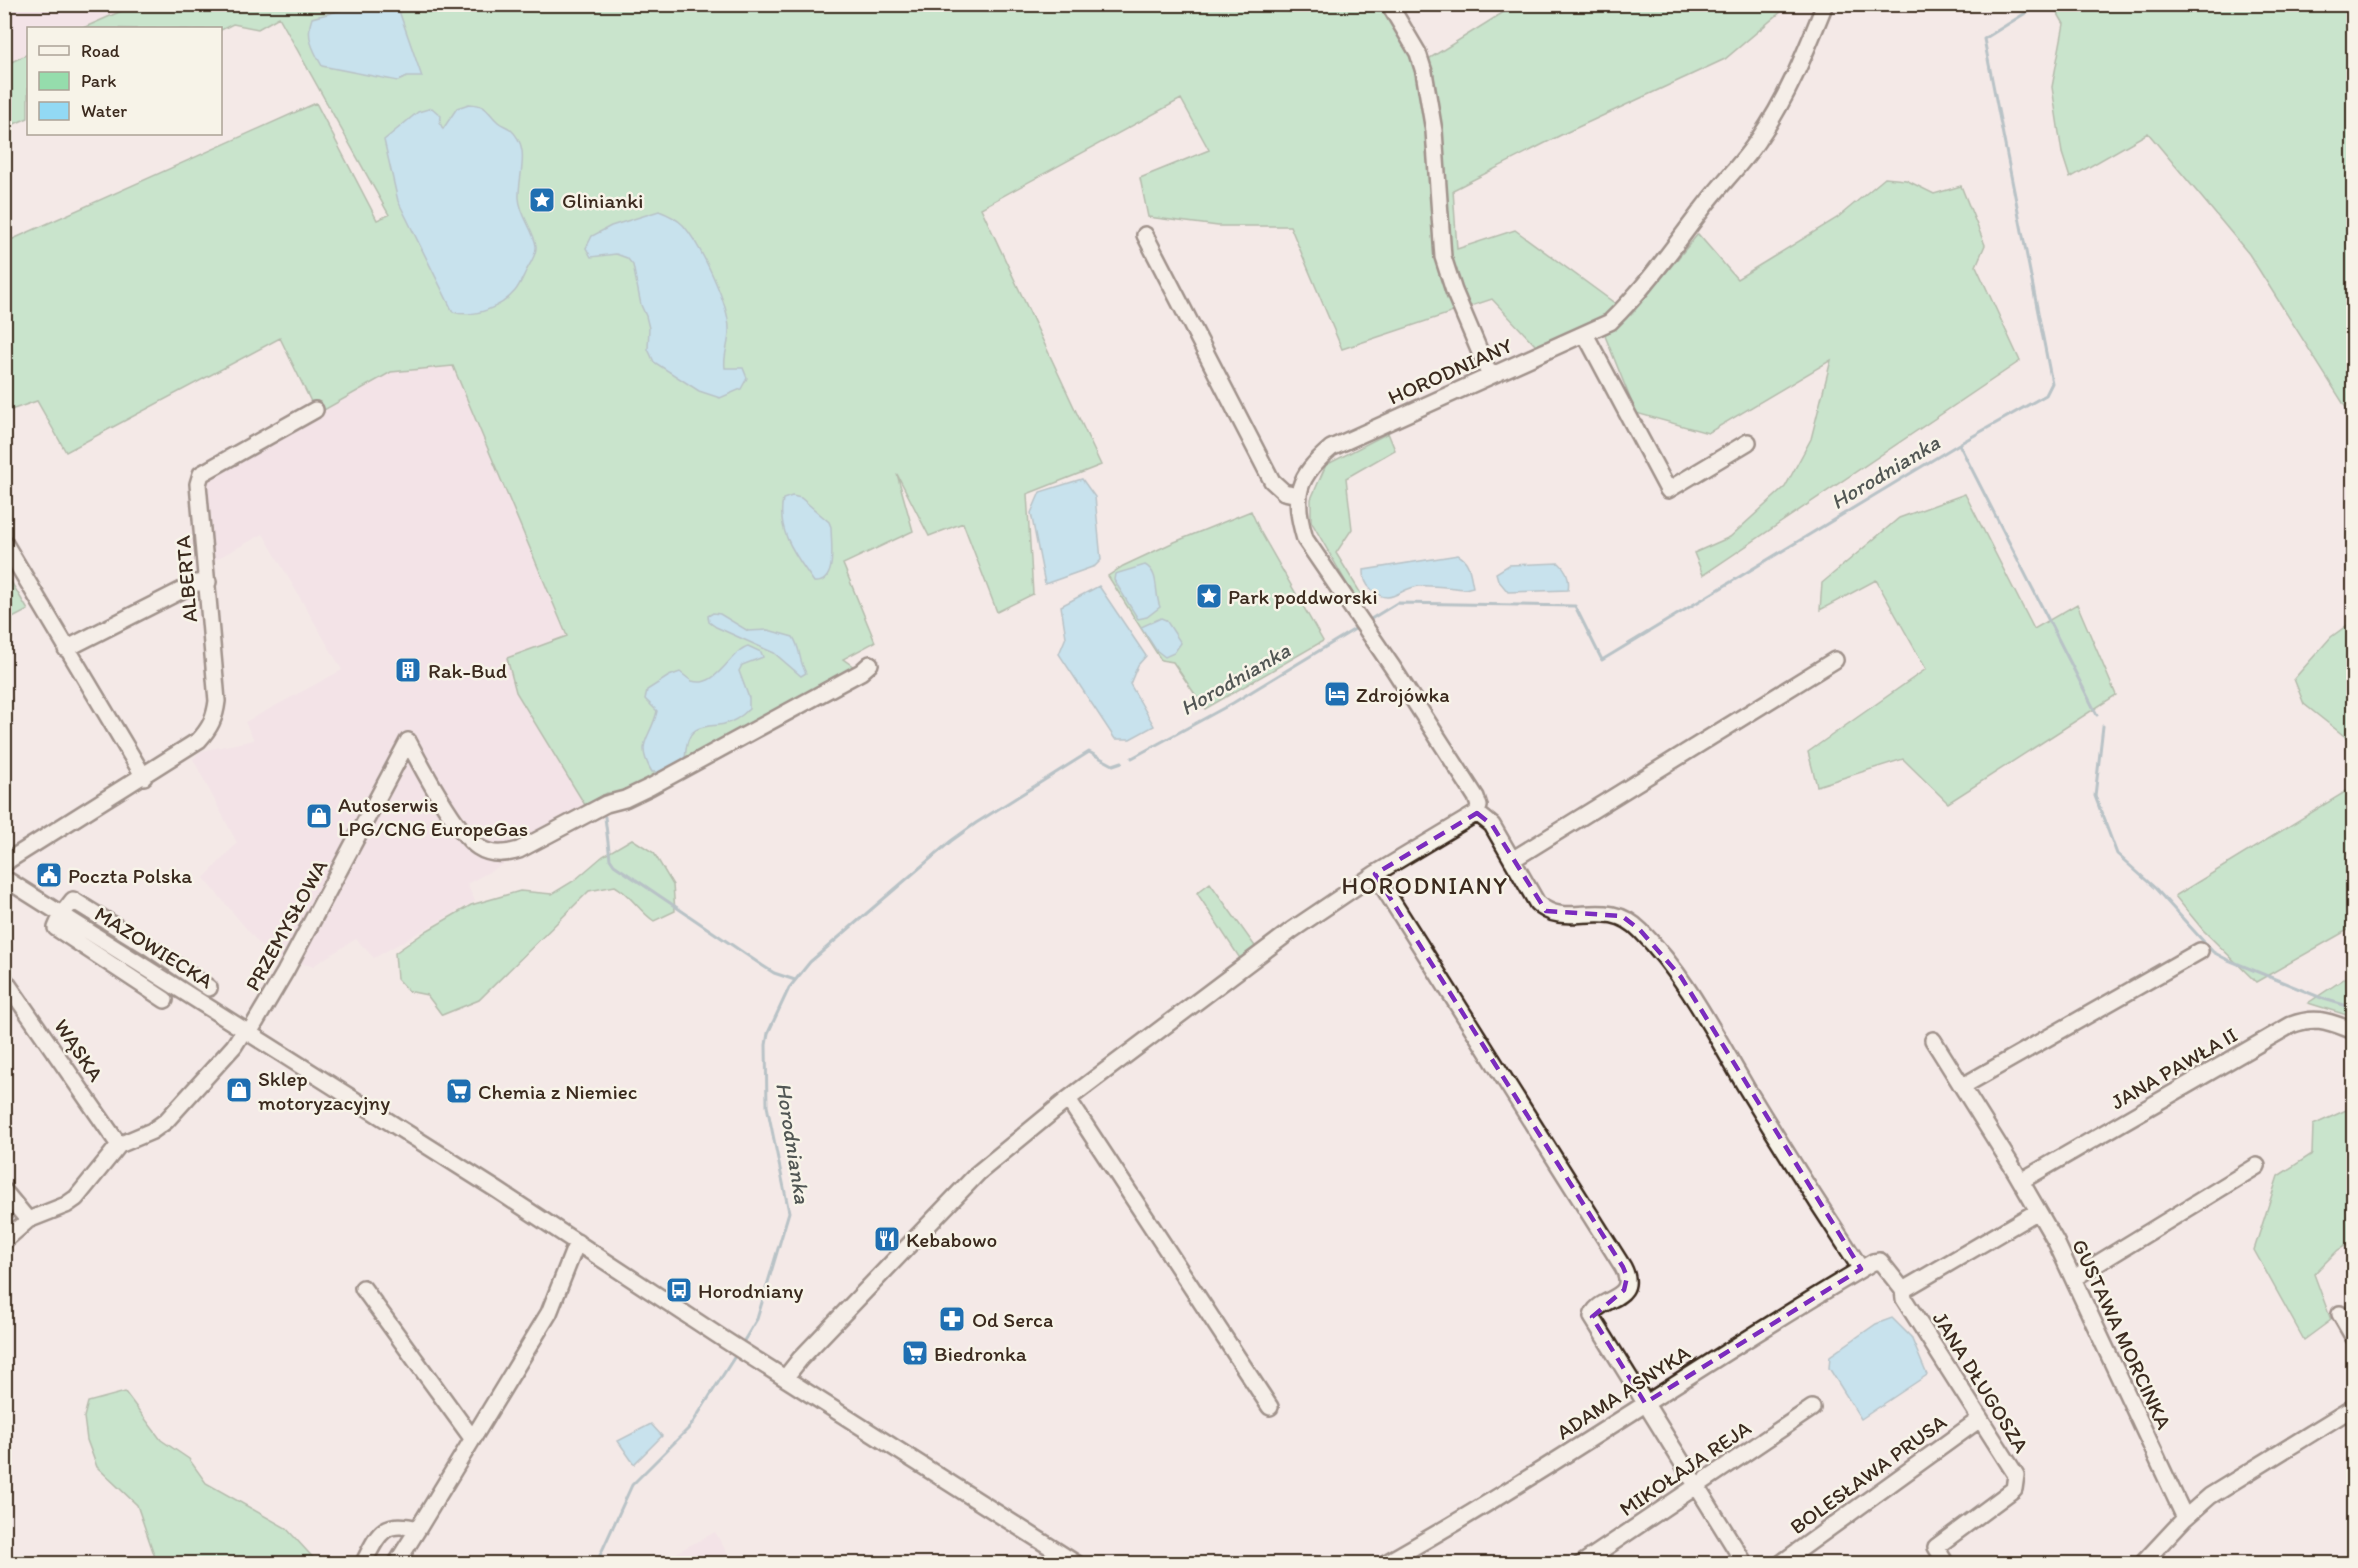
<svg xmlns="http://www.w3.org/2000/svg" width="2358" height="1568" font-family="Itim,sans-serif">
	<rect width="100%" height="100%" fill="#f4e9e7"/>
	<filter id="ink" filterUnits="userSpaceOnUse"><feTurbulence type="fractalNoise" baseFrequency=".0167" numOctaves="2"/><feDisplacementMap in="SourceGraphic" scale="12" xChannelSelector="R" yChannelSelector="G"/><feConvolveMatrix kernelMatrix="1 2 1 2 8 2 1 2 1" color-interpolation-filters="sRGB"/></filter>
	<g filter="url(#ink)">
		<path fill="#f1dce6" d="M4 5 5 4 132 5 81 28H28V53L5 64Z
			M453 366 567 637 507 658 516 692 592 816 467 884 475 901 374 958 356 939 313 966 271 958 204 878 237 843 193 759 201 751 254 740 245 722 342 670 263 534 213 561 205 479 391 372Z
			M715 1532 733 1563H657Z"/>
		<path fill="#95ddac" stroke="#688465" stroke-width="1.5" d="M1385 4 1427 60 1515 5H1789L1725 59 1561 135 1453 190 1457 249 1515 230 1631 315 1698 234 1737 279 1837 218 1885 178 1906 180 1934 194 1961 186 1985 245 1976 266 2020 361 1703 575 1694 553 1730 537 1785 487 1811 439 1831 360 1708 433 1636 413 1599 321 1537 347 1492 299 1342 349 1290 226H1218L1148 217 1140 178 1209 150 1181 99 981 208 1101 465 1027 494 1033 594 997 612 963 523 929 536 897 474 913 531 843 564 875 642 843 659 854 667 623 794 607 793 585 805 516 692 507 658 567 636 453 366 391 372 317 414 280 338 66 452 37 401 5 412 4 243 316 103 377 220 389 215 279 17 258 29 233 24 221 30 83 28 135 5Z
			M2053 5H2353V419L2249 254 2148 133 2070 178 2062 153 2052 87 2064 24Z
			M28 54V118L5 128V65Z
			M1388 433 1395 450 1346 478 1352 529 1336 553 1366 602 1359 605 1311 521V499L1326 465Z
			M1965 494 2034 629 2077 604 2116 695 1948 803 1903 759 1817 786 1808 752 1926 669 1876 580 1820 610 1822 583 1899 518Z
			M1251 511 1260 531 1323 641 1205 709 1173 662 1161 660 1108 576 1123 566 1172 543Z
			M4 570 28 610 5 622H4Z
			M2353 621V743L2304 704 2294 679 2331 637Z
			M2353 787V927L2256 982 2203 930 2175 896Z
			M632 839 654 853 673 885 675 911 654 921C639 911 631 895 615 886L589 891 479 1000 442 1015 427 995 408 991 397 979 395 953 428 930 471 905 520 891 552 894 575 880 603 856Z
			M1210 883 1257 949 1241 960 1197 893Z
			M2353 973V1017L2308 1003Z
			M2353 1107V1241L2338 1250 2314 1274 2331 1320 2304 1340 2254 1250 2278 1176 2312 1154 2313 1125Z
			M125 1392 161 1440 189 1459 206 1483 286 1528 318 1563H157L137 1505 97 1467 87 1440 84 1417 88 1402Z"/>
		<path fill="#92d9f4" stroke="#6f939e" stroke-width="1.5" d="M347 5H397L422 77H407L398 81 322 66C313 50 305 36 312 18L342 10Z
			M469 104C488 105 486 111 498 122 501 125 506 126 510 129 532 148 518 174 519 198 520 216 534 230 536 246 537 254 530 264 526 271 523 277 520 285 515 291 501 308 474 318 453 312L398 201 384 140 418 112 432 108 441 116 440 123 443 129 457 108Z
			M659 211C667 214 676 218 683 225 700 244 730 306 729 331 729 345 723 355 725 368H743L747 378 741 389 720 398 699 391 654 362 648 349 649 328 646 316 641 305 633 265 627 258 616 254 591 257 586 248 592 236 611 226Z
			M1082 479 1095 497 1101 560 1095 566 1045 584 1031 513 1040 492Z
			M792 496 801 498 829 522 831 527C831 544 838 584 814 582 797 557 776 532 783 499Z
			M1458 555C1470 561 1470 574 1473 587L1465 589C1450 588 1434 585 1419 586 1399 588 1391 607 1372 590 1365 584 1364 579 1364 570Z
			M1559 563C1567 570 1570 579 1568 590L1508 592 1498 580 1496 573 1509 565Z
			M1145 565C1160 573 1154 593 1160 607L1147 617 1138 619 1114 580 1115 574Z
			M1099 586 1146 656 1138 665 1130 684 1154 726 1130 739H1115L1059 654 1066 637 1061 606Z
			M713 613 720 614 748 631 768 630 793 637C801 649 798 659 806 673L801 676 774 653 716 627 709 622 708 616Z
			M1161 618 1166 620 1181 643 1174 653 1165 657 1156 650 1141 627Z
			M748 646 761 652 763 657 742 665 739 671 749 698V709C742 716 734 722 724 724 712 727 695 724 689 738 686 744 686 752 685 758L659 772H652C634 742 651 739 657 711L645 699 647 690 669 676 680 672C683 674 688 679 692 681 717 689 730 651 748 646Z
			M1892 1318 1911 1337 1927 1375 1861 1419 1829 1368 1830 1356 1876 1324Z
			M651 1424 662 1436 634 1464 618 1441Z"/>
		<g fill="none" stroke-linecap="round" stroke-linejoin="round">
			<path stroke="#6f939e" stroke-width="3" d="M1959 444 2097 715
				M1371 619 1397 603 1575 606 1602 660 1959 444 2046 395 2052 383 1984 39 2040 4
				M2103 726 2095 796 2117 854 2156 889 2213 952 2226 959 2324 999 2354 1008
				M1132 758 1233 703 1355 629
				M605 817 610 859 614 865 763 966 774 973 795 980
				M742 1344 757 1319 789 1212 767 1106 766 1045 768 1033 789 988 810 962 951 841 976 823 1089 752 1113 765 1122 762
				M596 1564 632 1485 690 1427 737 1353"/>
			<g stroke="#3b2a1e" stroke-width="20">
				<path id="minor" d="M1389 4 1418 53 1424 72 1434 131 1443 257 1454 291 1490 376
					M1145 235 1272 481 1284 492 1298 495
					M1585 334 1668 490 1748 442
					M4 542 144 777
					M66 649 196 583 208 582
					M408 741C421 766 457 833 478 847 490 855 506 854 519 850L606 804 625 799 650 787 861 672 870 664
					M1477 813 1492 825 1537 903C1567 932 1605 894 1641 931 1686 976 1715 1035 1747 1089 1784 1150 1822 1210 1861 1269
					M1512 860 1835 660
					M4 865 9 860 199 740C210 728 215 718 217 701L198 484 201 474 315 410
					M1375 874 1623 1267C1641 1302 1596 1296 1592 1317L1745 1564
					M4 878 497 1190 725 1340 1077 1564
					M4 979 119 1145
					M165 1000 56 928 62 914 73 900 149 947 209 988
					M249 1033 285 972 408 741
					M1933 1040 2015 1171 2056 1242 2185 1518
					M1963 1086 2200 951
					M1068 1099 1270 1407
					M2021 1181 2291 1025C2317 1015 2329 1022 2354 1031
					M4 1191 28 1220
					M4 1241 28 1220 66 1205 76 1198 119 1145 152 1131 166 1121 234 1046 244 1030
					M2074 1278 2257 1166
					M363 1288 472 1438
					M1903 1290 2038 1211
					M2340 1314 2354 1338
					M785 1378 800 1359 978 1173 1068 1099 1292 930 1375 874 1477 813 1479 806 1476 797 1393 668 1305 539C1292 495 1297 477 1331 448L1610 322C1645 288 1673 248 1703 208 1720 185 1742 164 1758 140 1787 99 1806 51 1825 4
					M363 1564C378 1535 382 1519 418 1529L549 1313 577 1242
					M396 1564 418 1529
					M1384 1564C1551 1470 1708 1359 1873 1262L1880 1261 1903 1290 1904 1299 2016 1475 2014 1489 1936 1547 1946 1564
					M1581 1564 1812 1408
					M1780 1564 1980 1419
					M2142 1564 2185 1518 2210 1496 2354 1407"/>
			</g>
			<use href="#minor" stroke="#f7f3e8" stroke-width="15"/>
		</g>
	</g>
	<path d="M0 0H2358V1568H0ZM1477 813 1492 825 1546 911 1622 916 1640 930 1681 977 1861 1269 1645 1403 1592 1317 1624 1290 1627 1277 1623 1267 1375 874Z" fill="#f4e9e7" fill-opacity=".55" fill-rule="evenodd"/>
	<path fill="none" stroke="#7b2cbf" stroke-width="4.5" stroke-dasharray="12 8" stroke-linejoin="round" d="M1477 813 1492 825 1546 911 1622 916 1640 930 1681 977 1861 1269 1645 1403 1592 1317 1624 1290 1627 1277 1623 1267 1375 874Z"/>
	<defs>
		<g id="sight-square" transform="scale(1.35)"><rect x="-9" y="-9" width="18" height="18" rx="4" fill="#1f6fb2" stroke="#f7f3e8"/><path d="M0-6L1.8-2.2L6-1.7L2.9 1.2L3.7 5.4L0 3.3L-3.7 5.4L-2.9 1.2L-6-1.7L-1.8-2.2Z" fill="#fff"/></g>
		<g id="building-square" transform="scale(1.35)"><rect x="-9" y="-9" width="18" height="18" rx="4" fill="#1f6fb2" stroke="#f7f3e8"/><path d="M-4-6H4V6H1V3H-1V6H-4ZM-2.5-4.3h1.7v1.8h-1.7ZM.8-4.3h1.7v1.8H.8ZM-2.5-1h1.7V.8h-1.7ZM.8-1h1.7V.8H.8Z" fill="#fff"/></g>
		<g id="hotel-square" transform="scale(1.35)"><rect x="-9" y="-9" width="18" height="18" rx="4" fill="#1f6fb2" stroke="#f7f3e8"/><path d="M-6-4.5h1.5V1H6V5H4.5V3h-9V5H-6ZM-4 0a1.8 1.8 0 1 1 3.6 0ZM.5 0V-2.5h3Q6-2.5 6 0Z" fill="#fff"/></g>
		<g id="shop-square" transform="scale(1.35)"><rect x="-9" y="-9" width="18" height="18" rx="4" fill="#1f6fb2" stroke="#f7f3e8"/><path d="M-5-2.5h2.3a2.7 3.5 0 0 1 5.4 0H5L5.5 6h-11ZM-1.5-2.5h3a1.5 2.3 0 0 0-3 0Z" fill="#fff"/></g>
		<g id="civic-square" transform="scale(1.35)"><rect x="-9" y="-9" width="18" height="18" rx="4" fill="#1f6fb2" stroke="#f7f3e8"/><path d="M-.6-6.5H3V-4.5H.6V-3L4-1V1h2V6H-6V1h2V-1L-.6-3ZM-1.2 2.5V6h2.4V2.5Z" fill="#fff"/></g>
		<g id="supermarket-square" transform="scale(1.35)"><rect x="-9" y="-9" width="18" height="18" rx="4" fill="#1f6fb2" stroke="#f7f3e8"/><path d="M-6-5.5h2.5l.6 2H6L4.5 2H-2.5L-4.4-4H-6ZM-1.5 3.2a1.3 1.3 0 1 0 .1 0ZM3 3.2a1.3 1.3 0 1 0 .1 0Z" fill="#fff"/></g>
		<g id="restaurant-square" transform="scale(1.35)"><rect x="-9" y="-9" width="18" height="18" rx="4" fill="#1f6fb2" stroke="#f7f3e8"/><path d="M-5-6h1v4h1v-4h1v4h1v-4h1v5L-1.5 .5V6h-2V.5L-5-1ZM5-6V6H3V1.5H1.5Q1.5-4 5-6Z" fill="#fff"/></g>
		<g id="bus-square" transform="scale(1.35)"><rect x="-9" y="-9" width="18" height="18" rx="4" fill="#1f6fb2" stroke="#f7f3e8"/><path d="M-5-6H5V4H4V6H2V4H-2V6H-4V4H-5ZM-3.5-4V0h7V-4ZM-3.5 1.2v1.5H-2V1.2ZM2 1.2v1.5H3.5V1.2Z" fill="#fff"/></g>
		<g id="pharmacy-square" transform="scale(1.35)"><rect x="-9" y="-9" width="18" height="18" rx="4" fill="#1f6fb2" stroke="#f7f3e8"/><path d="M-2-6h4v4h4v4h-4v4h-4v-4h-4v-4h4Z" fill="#fff"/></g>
	</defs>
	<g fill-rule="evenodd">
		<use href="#sight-square" x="542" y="200"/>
		<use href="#sight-square" x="1209" y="596"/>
		<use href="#building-square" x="408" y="670"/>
		<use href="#hotel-square" x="1337" y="694"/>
		<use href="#shop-square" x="319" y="816"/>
		<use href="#civic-square" x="49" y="875"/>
		<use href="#shop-square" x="239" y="1090"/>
		<use href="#supermarket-square" x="459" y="1091"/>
		<use href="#restaurant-square" x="887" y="1239"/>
		<use href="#bus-square" x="679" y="1290"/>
		<use href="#pharmacy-square" x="952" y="1319"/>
		<use href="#supermarket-square" x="915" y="1353"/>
	</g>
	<g text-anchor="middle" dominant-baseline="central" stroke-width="5" stroke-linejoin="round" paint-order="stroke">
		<g font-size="21" fill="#3b2a1e" stroke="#f7f3e8" text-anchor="start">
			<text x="562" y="200">Glinianki</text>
			<text x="1228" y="596">Park poddworski</text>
			<text x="428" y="670">Rak-Bud</text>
			<text x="1356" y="694">Zdrojówka</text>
			<text x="338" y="804">Autoserwis<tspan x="338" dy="24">LPG/CNG EuropeGas</tspan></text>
			<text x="68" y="875">Poczta Polska</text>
			<text x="258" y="1078">Sklep<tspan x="258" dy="24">motoryzacyjny</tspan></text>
			<text x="478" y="1091">Chemia z Niemiec</text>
			<text x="906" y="1239">Kebabowo</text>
			<text x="698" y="1290">Horodniany</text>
			<text x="972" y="1319">Od Serca</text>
			<text x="934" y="1353">Biedronka</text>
		</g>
		<g font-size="21" fill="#3b2a1e" stroke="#f7f3e8">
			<text transform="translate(1450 371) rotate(-24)">HORODNIANY</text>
			<text transform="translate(186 579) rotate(-95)">ALBERTA</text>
			<text transform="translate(286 925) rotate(-61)">PRZEMYSŁOWA</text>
			<text transform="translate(154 947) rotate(32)">MAZOWIECKA</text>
			<text transform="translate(79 1050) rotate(56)">WĄSKA</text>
			<text transform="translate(2174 1068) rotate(-30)">JANA PAWŁA II</text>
			<text transform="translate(2122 1334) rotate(65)">GUSTAWA MORCINKA</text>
			<text transform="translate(1981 1382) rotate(58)">JANA DŁUGOSZA</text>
			<text transform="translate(1623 1392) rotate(-33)">ADAMA ASNYKA</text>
			<text transform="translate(1685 1468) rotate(-34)">MIKOŁAJA REJA</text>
			<text transform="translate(1868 1474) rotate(-36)">BOLESŁAWA PRUSA</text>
		</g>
		<g font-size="22" font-style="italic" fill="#515654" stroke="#f7f3e8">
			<text transform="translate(1885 472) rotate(-31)">Horodnianka</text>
			<text transform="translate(1235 679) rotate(-30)">Horodnianka</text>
			<text transform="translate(793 1143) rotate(81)">Horodnianka</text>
		</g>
		<g font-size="24" letter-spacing="1.5" fill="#3b2a1e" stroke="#f7f3e8">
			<text x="1425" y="885">HORODNIANY</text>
		</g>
	</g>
	<rect width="2358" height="1568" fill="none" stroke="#f7f3e8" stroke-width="24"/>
	<rect x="12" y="12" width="2334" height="1544" fill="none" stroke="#3b2a1e" stroke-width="2" filter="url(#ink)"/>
	<rect x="27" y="27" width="195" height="108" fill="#f7f3e8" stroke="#aca397" stroke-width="1.5"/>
	<rect x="39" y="46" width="30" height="9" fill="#f7f3e8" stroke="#aca397" stroke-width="1.5"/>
	<text x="81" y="57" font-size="18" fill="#3b2a1e">Road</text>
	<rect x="39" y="72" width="30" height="18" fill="#95ddac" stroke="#aca397" stroke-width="1.5"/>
	<text x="81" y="87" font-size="18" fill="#3b2a1e">Park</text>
	<rect x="39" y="102" width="30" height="18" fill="#92d9f4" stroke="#aca397" stroke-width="1.5"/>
	<text x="81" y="117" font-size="18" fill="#3b2a1e">Water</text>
</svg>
